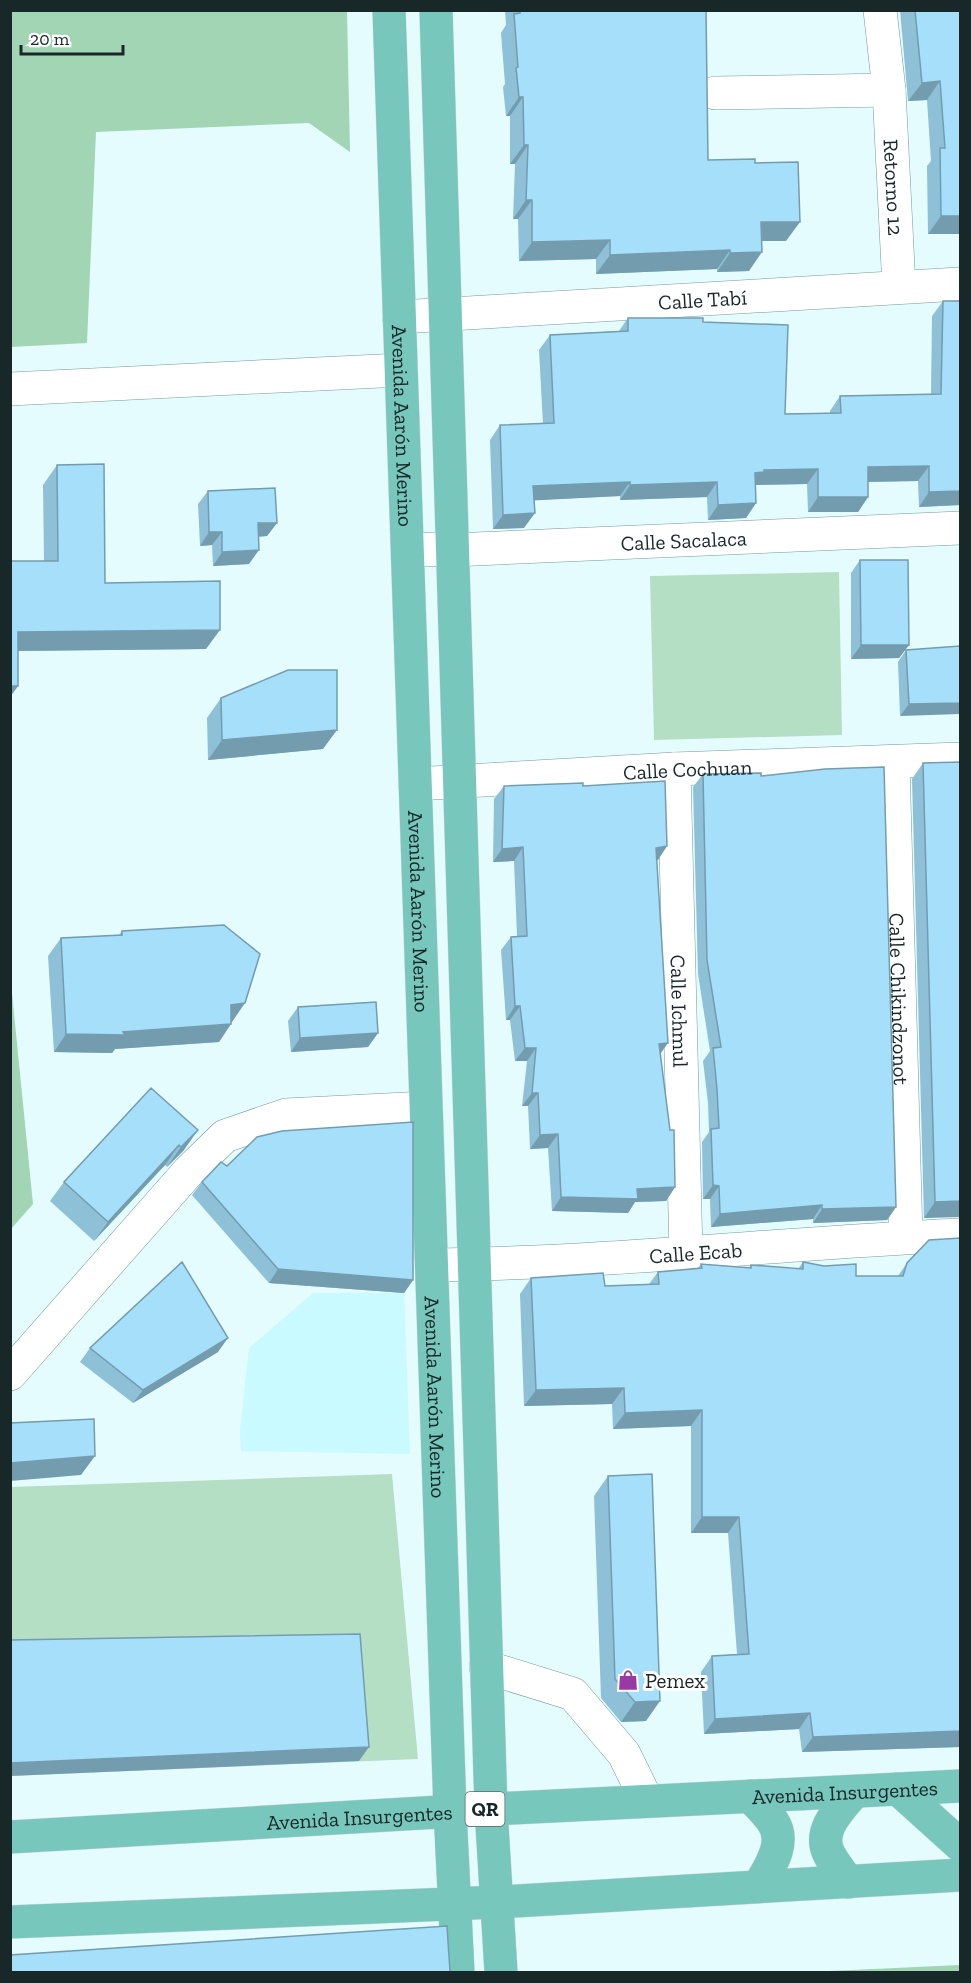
<svg xmlns="http://www.w3.org/2000/svg" width="971" height="1983" font-family="'Zilla Slab',serif">
	<rect width="100%" height="100%" fill="#e5fcff"/>
	<path fill="#c8faff" d="M313 1293H404L410 1454 241 1451 240 1430 249 1348Z"/>
	<path fill="#b5dfc4" d="M839 572 842 735 654 740 650 576Z
		M392 1474 418 1759 11 1776 10 1487Z"/>
	<path fill="#a2d5b4" d="M10 11H347L350 152 309 123 96 132 87 343 11 347Z
		M11 983 33 1204 11 1229H10Z
		M960 1965V1972H807Z"/>
	<g fill="none" stroke-linecap="round" stroke-linejoin="round">
		<g stroke="#75999d" stroke-width="34">
			<g id="minor">
				<path id="s1" d="M880 10 889 90 899 287"/>
				<path d="M715 93 889 90"/>
				<path id="s2" d="M399 317 960 284"/>
				<path d="M10 389 401 370"/>
				<path id="s3" d="M408 549 452 550 960 528"/>
				<path id="s4" d="M893 762 906 1237"/>
				<path id="s5" d="M674 769 686 1253"/>
				<path id="s6" d="M415 784 674 769 960 759"/>
				<path id="s7" d="M432 1265C608 1263 784 1243 960 1235"/>
				<path d="M10 1374 189 1171 225 1136 286 1115 426 1108"/>
				<path d="M486 1667 573 1694 624 1754 647 1801"/>
			</g>
		</g>
		<g stroke="#dadcdd" stroke-width="34">
			<g id="major">
				<path id="s8" d="M389 10 450 1811 458 1972"/>
				<path d="M436 10 491 1809 501 1972"/>
				<path d="M898 1789 960 1845"/>
				<path d="M751 1796C758 1805 767 1813 773 1822 787 1843 769 1868 759 1886"/>
				<path id="s9" d="M10 1837 491 1809 960 1786"/>
				<path d="M848 1882C842 1873 834 1864 829 1854 817 1830 840 1809 854 1792"/>
				<path d="M10 1922 498 1902 960 1875"/>
			</g>
		</g>
		<use href="#minor" stroke="#fff" stroke-width="33"/>
		<use href="#major" stroke="#77c7bc" stroke-width="33"/>
	</g>
	<path fill="#8ec0d7" d="M505 10H706L708 160 755 163 786 241H761L749 271 717 272V269L596 274V259L519 261 518 219H513L515 164H510V116H506L503 87 505 84 501 33 506 25Z
		M900 10H960V234H928L927 166 931 161 927 100 908 101Z
		M943 301H960V505L919 507 918 481 868 482V497L858 512H808L807 484 756 485V503L746 518 708 520 707 497 620 500V496L534 500 524 528 493 529 490 440 500 425 543 424 539 350 550 335 619 331 628 318 703 322 785 414 830 413V411L840 396 931 394 932 316Z
		M57 465 105 583 206 649 18 651V686L10 697V561H44L43 485Z
		M208 491 277 523 267 536 258 537 249 564 213 566 212 545 200 546 198 504Z
		M860 560 909 645 899 658 851 659V573Z
		M960 646 900 716 898 662 906 650Z
		M221 698 323 749 208 760 207 718Z
		M923 763 959 1216 924 1218 912 779Z
		M703 774 761 776 896 1207 887 1220 813 1223V1219L711 1227 710 1199H703L702 1142 709 1132 708 1103 703 1061 710 1051 698 974 693 787Z
		M504 786H583L667 846 657 860 660 1054 675 1187 666 1201 635 1202 628 1213 552 1211 548 1148 530 1149 528 1106H522L527 1061H515L510 1020H506L501 950 511 937 517 936 514 861 493 862 494 799Z
		M122 931 232 1022 219 1042 115 1049 112 1053 54 1052 48 956 61 938 119 935Z
		M298 1007 378 1033 368 1047 291 1052 288 1021Z
		M151 1088 184 1150 167 1167 165 1165 94 1241 50 1201 64 1182Z
		M227 1166 413 1280 404 1293 269 1283 192 1195 202 1182Z
		M803 1262 856 1276H898L907 1263 960 1747 802 1752 799 1729 704 1734 701 1672 712 1656 737 1654 728 1533H691V1426L613 1429 612 1404 524 1406 520 1294 531 1278 605 1286 649 1284 658 1272 698 1268 701 1264 749 1268 751 1265 798 1269Z
		M90 1348 218 1352 133 1403 80 1362Z
		M608 1476 646 1721 621 1722 601 1698 594 1496Z"/>
	<path fill="#749caf" d="M940 81 927 100 908 101 922 83Z
		M519 97H523L510 116H506Z
		M524 145H528L515 164H510Z
		M526 200H532L518 219H513Z
		M941 216H960V234H928Z
		M761 222H800L786 241H747Z
		M610 240 596 259 519 261 532 242Z
		M730 250 717 269 596 274 610 255Z
		M762 252 749 271 717 272 730 253Z
		M929 466 918 481 858 482 868 467Z
		M818 469 807 484 755 485V473L764 470Z
		M630 482 620 496 523 501 533 486Z
		M717 482 707 497 620 500 630 485Z
		M960 491V505L919 507 929 492Z
		M818 497H868L858 512H808Z
		M756 503 746 518 708 520 718 505Z
		M535 513 524 528 493 529 503 515Z
		M258 523H277L267 536 248 537Z
		M209 532H222L212 545 200 546Z
		M259 550 249 564 213 566 222 552Z
		M220 630 206 649 10 651 18 632Z
		M861 645H909L899 658 851 659Z
		M10 686H18L10 697Z
		M960 703V714L900 716 909 704Z
		M337 730 323 749 208 760 222 740Z
		M667 846 658 860 646 861 656 848Z
		M523 847 514 861 493 862 502 849Z
		M245 1003 232 1022 219 1023 231 1005Z
		M515 1006H520L510 1020H506Z
		M231 1024 219 1042 115 1049 112 1053 54 1052 66 1034 123 1032Z
		M378 1033 368 1047 291 1052 300 1038Z
		M668 1043 658 1057 659 1044Z
		M525 1048H536L527 1061H515Z
		M532 1093H538L528 1106H522Z
		M198 1130 184 1150 167 1167 181 1147Z
		M558 1134 548 1148 530 1149 540 1135Z
		M179 1145 165 1165 94 1241 108 1222Z
		M713 1185 719 1186 710 1199H703Z
		M675 1187 666 1201 635 1202 628 1213 552 1211 561 1197 637 1189Z
		M960 1201V1217L924 1218 935 1202Z
		M822 1205 813 1219 711 1227 720 1214Z
		M896 1207 887 1220 813 1223 822 1209Z
		M278 1269 413 1280 404 1293 269 1283Z
		M228 1338 218 1352 133 1403 143 1390Z
		M624 1388 612 1404 524 1406 536 1390Z
		M702 1410 691 1426 613 1429 625 1413Z
		M95 1456 81 1475 10 1481V1463Z
		M702 1517H739L728 1533H691Z
		M660 1701 646 1721 621 1722 635 1702Z
		M810 1713 799 1729 704 1734 715 1719Z
		M960 1731V1747L802 1752 813 1737Z
		M369 1747 359 1761 10 1776V1763Z"/>
	<path fill="#a5dffa" stroke="#749caf" stroke-width="1.5" d="M520 10H706L708 160 755 159V163L798 162 800 222H761L762 252 730 253V250L610 255V240L532 242V200H526L528 145H524L523 97H519L516 68 518 67 514 14 520 13Z
		M915 10H960V216H941L940 148H945L940 81 922 83Z
		M943 301H960V491L929 492V466L868 467V497H818V469L764 470V472L755 473 756 503 718 505 717 482 630 485V482L533 486 535 513 503 515 500 425 554 423 550 335 628 331V318H703V322L788 325 785 414 841 413 840 396 941 394Z
		M104 464 105 583 220 581V630L18 632V686H10V561H58L57 465Z
		M275 488 277 523H258L259 550 222 552V532H209L208 491Z
		M860 560H908L909 645H861Z
		M960 646V703L909 704 906 650Z
		M288 670H337V730L222 740 221 698Z
		M960 762V1201L935 1202 923 763Z
		M884 767 896 1207 822 1209V1205L720 1214 719 1186 713 1185 711 1129 719 1128 717 1089 713 1048 721 1047 707 960 703 774 761 773V776L825 769Z
		M665 781 667 846 656 848 668 1043 659 1044 670 1130H674L675 1187 637 1189 638 1199 561 1197 558 1134 540 1135 538 1093H532L536 1048H525L520 1006H515L511 937 527 936 523 847 502 849 504 786 583 783V786Z
		M224 925 260 954 245 1003 231 1005V1024L123 1032 125 1035 66 1034 61 938 122 935V931Z
		M376 1002 378 1033 300 1038 298 1007Z
		M151 1088 198 1130 181 1147 179 1145 108 1222 64 1182Z
		M413 1122V1280L278 1269 202 1182 221 1162 227 1166 257 1137 282 1131Z
		M960 1238V1731L813 1737 810 1713 715 1719 712 1656 749 1654 739 1517H702V1410L625 1413 624 1388 536 1390 531 1278 603 1273 605 1286 659 1284 658 1272 702 1268 701 1264 751 1268V1265L803 1269V1262L824 1266 856 1264V1276H903L907 1263 929 1240Z
		M182 1262 228 1338 143 1390 90 1348Z
		M94 1419 95 1456 10 1463V1423Z
		M652 1474 660 1701 635 1702 615 1679 608 1476Z
		M360 1634 369 1747 10 1763V1640Z
		M447 1926 450 1972H10V1955Z"/>
	<defs>
		<g id="shop-bare" transform="scale(1.62)"><path d="M-5-2.5h2.3a2.7 3.5 0 0 1 5.4 0H5L5.5 6h-11ZM-1.5-2.5h3a1.5 2.3 0 0 0-3 0Z" fill="#993aa4" stroke="#fff" stroke-width="2.5" paint-order="stroke"/></g>
	</defs>
	<g fill-rule="evenodd">
		<use href="#shop-bare" x="628" y="1680"/>
	</g>
	<g text-anchor="middle" dominant-baseline="central" stroke-width="6" stroke-linejoin="round" paint-order="stroke">
		<rect fill="#fff" stroke="#5d6868" stroke-width="1.5" x="465.5" y="1792" width="39" height="34" rx="4.5"/>
		<g font-size="20" font-weight="bold" fill="#182728">
			<text x="485" y="1809">QR</text>
		</g>
		<g font-size="21" fill="#182728" stroke="#fff">
			<text stroke="none"><textPath href="#s1" startOffset="178">Retorno 12</textPath></text>
			<text stroke="none"><textPath href="#s2" startOffset="304">Calle Tabí</textPath></text>
			<text stroke="none"><textPath href="#s8" startOffset="416">Avenida Aarón Merino</textPath></text>
			<text stroke="none"><textPath href="#s3" startOffset="276">Calle Sacalaca</textPath></text>
			<text stroke="none"><textPath href="#s6" startOffset="273">Calle Cochuan</textPath></text>
			<text stroke="none"><textPath href="#s8" startOffset="902">Avenida Aarón Merino</textPath></text>
			<text stroke="none"><textPath href="#s4" startOffset="237">Calle Chikindzonot</textPath></text>
			<text stroke="none"><textPath href="#s5" startOffset="242">Calle Ichmul</textPath></text>
			<text stroke="none"><textPath href="#s7" startOffset="264">Calle Ecab</textPath></text>
			<text stroke="none"><textPath href="#s8" startOffset="1388">Avenida Aarón Merino</textPath></text>
			<text stroke="none"><textPath href="#s9" startOffset="836">Avenida Insurgentes</textPath></text>
			<text stroke="none"><textPath href="#s9" startOffset="350">Avenida Insurgentes</textPath></text>
		</g>
		<g font-size="21" fill="#182728" stroke="#fff" text-anchor="start">
			<text x="645" y="1680">Pemex</text>
		</g>
	</g>
	<rect width="971" height="1983" fill="none" stroke="#182728" stroke-width="24"/>
	<path d="M21 45v9h102v-9" fill="none" stroke="#182728" stroke-width="3"/>
	<text x="30" y="45" font-size="18" fill="#182728" stroke="#ffffff" stroke-width="4.5" paint-order="stroke">20 m</text>
</svg>
